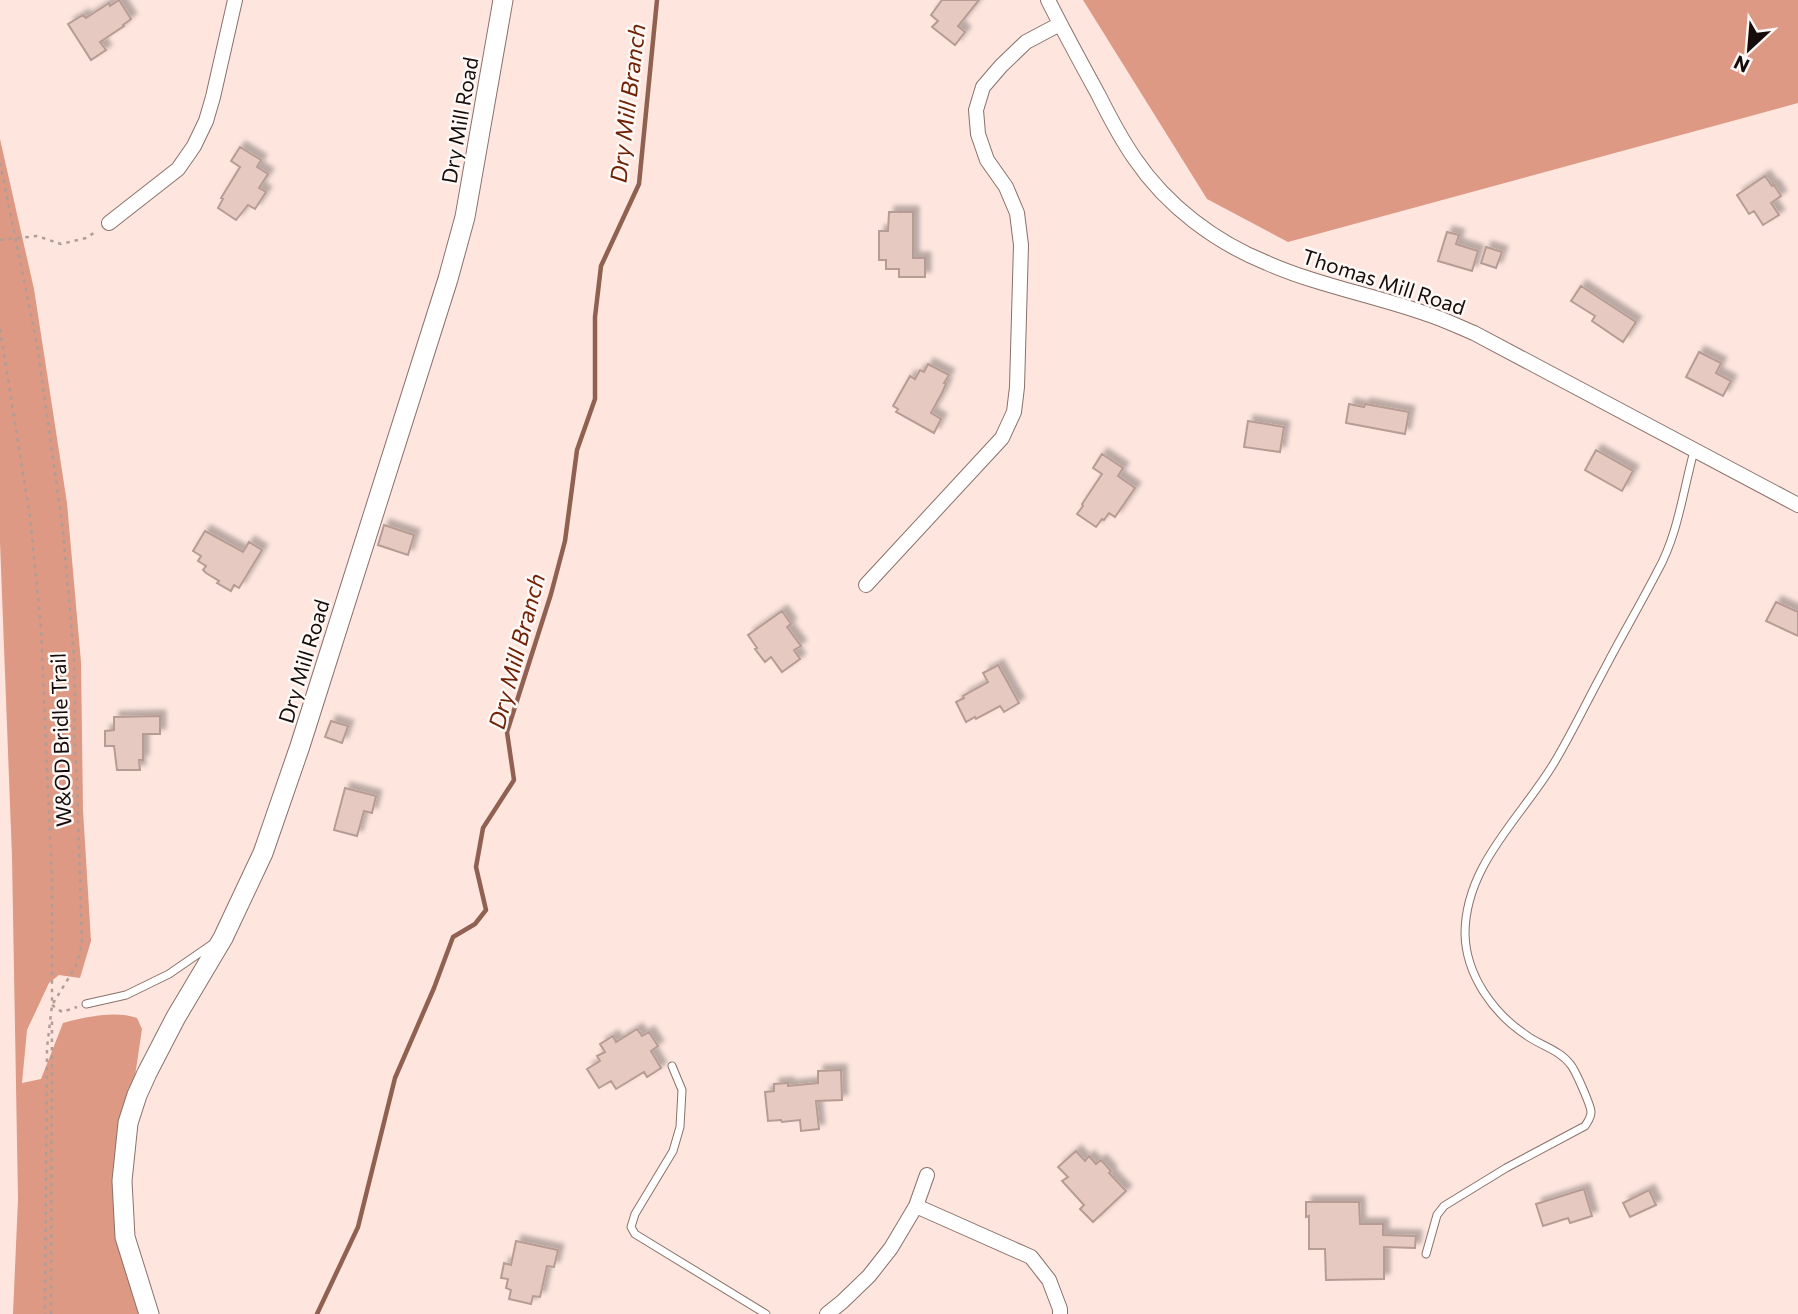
<svg xmlns="http://www.w3.org/2000/svg" width="1798" height="1314" font-family="Commissioner,sans-serif">
	<defs>
		<filter id="shadow"><feDropShadow dx="5.5" dy="-5.5" stdDeviation="2" flood-color="#0004"/></filter>
	</defs>
	<rect width="100%" height="100%" fill="#fee6df"/>
	<path fill="#dd9984" d="M1083 0H1798V103L1288 242 1207 199Z
		M0 139 34 289 67 503 81 662 83 810 91 941 80 978 59 975 49 983 27 1030 22 1083 41 1079 63 1023C84 1017 116 1010 137 1018L142 1029 128 1123 122 1181 149 1314H13L18 1199 12 857 0 542Z"/>
	<g fill="none" stroke-linecap="round" stroke-linejoin="round">
		<path stroke="#906050" stroke-width="4.5" d="M317 1314 358 1227 395 1078 434 988 453 937 475 924 486 910 476 867 483 828 514 780 507 732 551 594 565 541 577 450 595 399V317L601 266 639 184 657 0"/>
	</g>
	<path fill="#e6c9c0" stroke="#b79c93" stroke-width="2" filter="url(#shadow)" d="M119 0 131 19 123 25 124 26 100 42 106 50 91 60 68 24 83 15 86 18 109 3 110 6Z
		M942 0H979L958 26 965 32 955 45 932 27 938 21 931 15Z
		M240 147 261 160 257 167 268 174 259 188 266 192 255 209 248 205 236 220 218 208 223 199 221 198 240 167 231 161Z
		M1765 176 1772 186 1774 185 1781 196 1771 203 1779 215 1763 225 1754 211 1749 214 1737 195Z
		M889 212H913V258H925V277H899V269H886V260H879V231H888Z
		M1447 232 1459 235 1456 244 1478 251 1472 271 1438 261Z
		M1486 247 1502 252 1496 268 1481 263Z
		M1581 286 1636 322 1623 342 1592 321 1595 316 1571 301Z
		M1699 352 1721 363 1716 373 1731 381 1723 396 1686 377Z
		M928 364 949 375 944 383 946 384 942 393 931 413 941 419 934 433 896 412 898 409 893 406 910 376 915 379 920 370 924 372Z
		M1349 404 1364 407 1365 404 1409 412 1405 434 1346 423Z
		M1248 421 1284 427 1280 452 1244 447Z
		M1596 450 1633 471 1622 491 1585 470Z
		M1102 454 1123 468 1118 476 1135 488 1115 517 1109 513 1104 520 1102 519 1096 527 1077 514 1083 506 1082 504 1102 474 1093 468Z
		M384 525 414 535 408 555 378 545Z
		M205 531 243 552 249 542 262 550 239 588 234 585 231 591 217 583 219 581 206 573 203 570 206 566 198 561 201 556 193 551Z
		M1776 602 1798 612V636L1766 621Z
		M782 611 791 624 787 627 801 646 794 650 800 659 782 672 771 657 765 662 755 649 757 648 748 635Z
		M998 665 1019 703 1004 712 1000 706 976 719 975 717 966 722 956 702 964 698 963 696 988 682 983 673Z
		M160 716V734H143V760H139L140 770H117L114 746H105V731L114 730V717Z
		M331 721 348 726 342 743 325 737Z
		M345 788 376 796 372 813 364 811 357 836 334 830Z
		M637 1029 642 1036 649 1032 658 1046 651 1051 661 1068 647 1077 644 1072 616 1089 611 1081 599 1088 587 1069 600 1061 597 1056 605 1052 600 1044 613 1036 616 1042Z
		M841 1070 842 1100 816 1101 819 1129 801 1131 800 1120 782 1122 781 1120 768 1121 765 1092 774 1091V1084L788 1083V1086L818 1083V1071Z
		M1076 1151 1085 1161 1089 1156 1096 1164 1101 1160 1111 1171 1109 1173 1126 1191 1093 1222 1080 1209 1084 1205 1062 1181 1068 1177 1058 1167Z
		M1584 1189 1592 1216 1570 1223 1568 1218 1543 1226 1536 1204Z
		M1649 1190 1656 1205 1630 1217 1623 1203Z
		M1306 1202H1359L1360 1224H1383V1235L1416 1236 1415 1248 1384 1247V1279L1326 1280 1325 1249H1309V1216L1306 1217Z
		M516 1241 558 1250 554 1267 547 1266 540 1297 533 1296 531 1304 509 1299 511 1290 506 1288 508 1279 501 1278 504 1263 511 1265Z"/>
	<g fill="none" stroke-linecap="round" stroke-linejoin="round">
		<g stroke="#8a7169" stroke-width="9">
			<path id="lane" d="M86 1004 126 995 169 974 211 945
				M672 1066 682 1090 680 1127 673 1151 635 1214 631 1227 635 1234 766 1314
				M1426 1254 1437 1215 1444 1206 1506 1168 1585 1126C1588 1121 1591 1118 1591 1112 1591 1106 1575 1069 1570 1064 1560 1050 1539 1045 1526 1035 1493 1013 1466 975 1465 934 1465 865 1521 818 1554 763 1572 733 1587 701 1604 670 1621 637 1640 605 1657 572 1678 535 1683 491 1694 451"/>
		</g>
		<g stroke="#8a7169" stroke-width="16">
			<path id="street" d="M1048 0C1064 32 1081 63 1098 94 1109 116 1121 139 1135 159 1167 206 1215 242 1267 263 1317 285 1372 295 1424 313 1441 318 1457 326 1474 333L1798 505
				M109 223 178 169 194 146 206 121 213 97 235 0
				M866 585 1002 438 1014 412 1017 387 1021 245 1017 213 1006 187 987 160 978 134 976 110 983 87 1001 66 1026 42 1060 24
				M916 1206 1031 1257 1049 1280 1060 1309V1314
				M827 1314 842 1302 869 1276 891 1248 916 1206 927 1175"/>
		</g>
		<g stroke="#8a7169" stroke-width="21">
			<path id="secondary" d="M149 1314 125 1237 122 1181 128 1123 137 1095 147 1073 176 1017 223 938 263 853 300 746 448 279 465 217 503 0"/>
		</g>
		<path stroke="#b09d97" stroke-width="2.5" stroke-dasharray="3.5 5" stroke-linecap="butt" d="M0 163 37 344 63 531 74 657 75 698 74 732 77 783 82 944 76 966 52 1005 47 1048 45 1314
			M0 240 37 236 61 244 86 238 97 231
			M0 329 30 517 41 628 52 881V1005
			M52 1005 62 1012 77 1007
			M51 1314 52 1018"/>
		<use href="#lane" stroke="#fff" stroke-width="7"/>
		<use href="#street" stroke="#fff" stroke-width="14"/>
		<use href="#secondary" stroke="#fff" stroke-width="19"/>
	</g>
	<g text-anchor="middle" dominant-baseline="central" stroke-width="5" stroke-linejoin="round" paint-order="stroke">
		<g font-size="21" fill="#160d0a" stroke="#fef8f6">
			<text transform="translate(459 120) rotate(-80)">Dry Mill Road</text>
			<text transform="translate(1384 281) rotate(18)">Thomas Mill Road</text>
			<text transform="translate(303 661) rotate(-73)">Dry Mill Road</text>
			<text transform="translate(60 740) rotate(-92)">W&amp;OD Bridle Trail</text>
		</g>
		<g font-size="23" font-style="italic" fill="#702103" stroke="#fef8f6">
			<text transform="translate(627 103) rotate(-83)">Dry Mill Branch</text>
			<text transform="translate(516 651) rotate(-75)">Dry Mill Branch</text>
		</g>
	</g>
	<g transform="translate(1749 49) rotate(206)" stroke="#fef8f6" stroke-width="5" paint-order="stroke">
	<path d="M0-5L12 26L0 18L-12 26Z" fill="#160d0a"/>
	<text y="-10" font-size="19" font-weight="bold" text-anchor="middle" fill="#160d0a">N</text>
	</g>
</svg>
